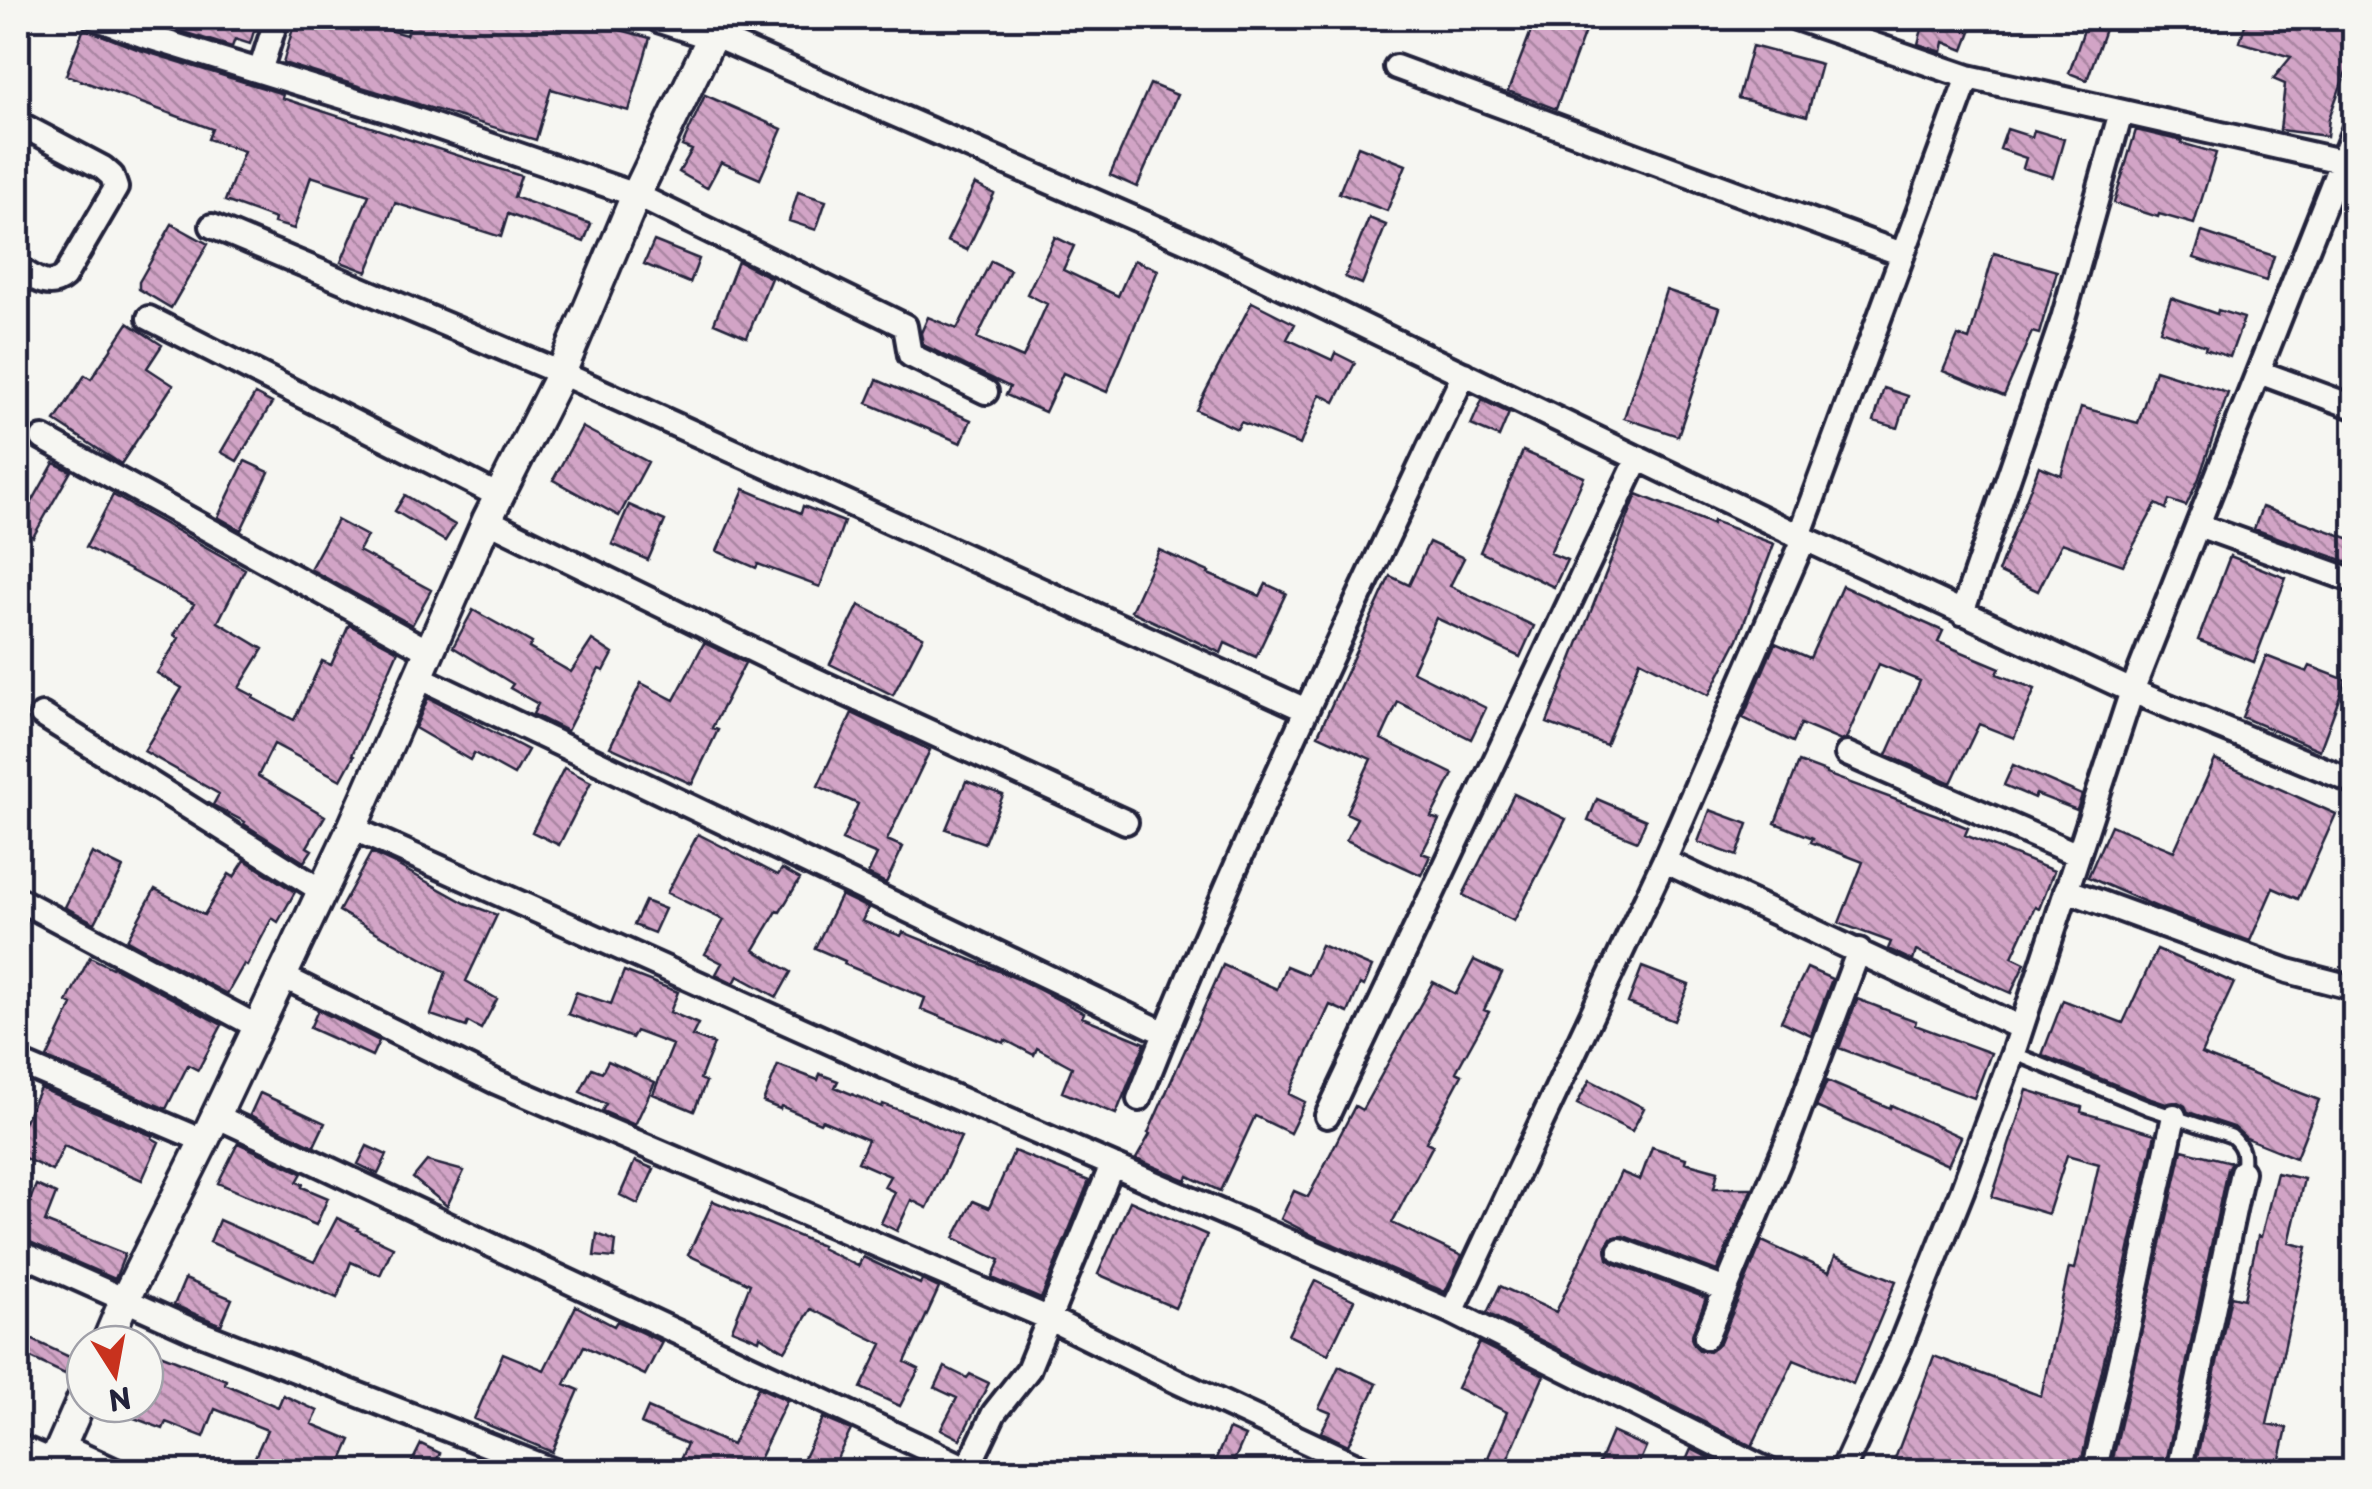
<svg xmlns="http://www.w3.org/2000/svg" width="2372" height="1489" font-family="'Playpen Sans',sans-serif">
	<defs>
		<pattern id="building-back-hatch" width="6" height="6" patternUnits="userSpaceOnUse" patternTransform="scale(2.5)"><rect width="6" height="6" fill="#d2a4c6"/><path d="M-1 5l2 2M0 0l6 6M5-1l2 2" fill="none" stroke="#aa85a2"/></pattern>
	</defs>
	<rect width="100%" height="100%" fill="#f6f6f2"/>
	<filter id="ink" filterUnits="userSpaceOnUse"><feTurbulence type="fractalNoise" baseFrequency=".01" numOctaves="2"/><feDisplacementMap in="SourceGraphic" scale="20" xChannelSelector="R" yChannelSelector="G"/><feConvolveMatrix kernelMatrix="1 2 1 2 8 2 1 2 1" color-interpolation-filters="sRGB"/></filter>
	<g filter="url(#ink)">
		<path fill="url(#building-back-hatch)" stroke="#22223b" stroke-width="2.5" d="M148 18 177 27 180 18H258L250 44 235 39 232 47 147 21Z
			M296 18H347L406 35 412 18H576L650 38 629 111 551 89 536 140 283 63Z
			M1536 18H1590L1556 109 1508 91Z
			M1925 18 1971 32 1964 50 1944 42 1942 52 1918 44Z
			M2088 18H2109L2087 80 2069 73Z
			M2247 18H2292L2329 26 2331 18H2354V71L2347 69 2329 118 2327 136 2280 130 2285 84 2273 79 2291 57 2240 42Z
			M84 28 137 49 283 94 282 98 521 176 514 197 591 224 584 242 508 214 501 237 395 203 367 272 341 262 369 195 311 176 294 229 274 223 275 219 225 201 244 151 208 139 212 129 66 75Z
			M1752 46 1821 64 1807 116 1738 98Z
			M1150 84 1177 95 1137 187 1110 175Z
			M705 95 782 129 760 179 721 162 707 188 679 172 692 150 682 146Z
			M2007 129 2032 137 2034 130 2064 139 2053 177 2023 168 2026 158 2000 149Z
			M2136 130 2182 141 2181 143 2216 153 2194 224 2159 214 2158 217 2114 203Z
			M1358 146 1406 165 1387 211 1339 193Z
			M975 184 994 194 967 250 947 241Z
			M798 192 826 201 816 230 789 221Z
			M1369 218 1386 225 1362 284 1345 277Z
			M172 224 208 244 171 308 139 289V282Z
			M2202 232 2274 256 2266 281 2194 258Z
			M1055 237 1074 246 1063 270 1118 296 1134 260 1158 270 1107 392 1063 373 1045 412 1006 395 1010 387 923 345 921 333 928 317 957 329 991 261 1010 270 977 338 1023 358 1047 304 1027 294Z
			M654 241 699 259 690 283 644 264Z
			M1994 253 2057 271 2039 334 2032 332 2004 396 1943 371 1958 336 1969 340Z
			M738 261 771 278 747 337 714 323Z
			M1666 290 1720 308 1678 436 1624 418Z
			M2171 298 2217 314 2218 310 2244 318 2230 357 2205 349 2206 346 2160 330Z
			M1252 302 1295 324 1287 339 1332 360 1335 353 1355 363 1335 402 1320 394 1300 445 1241 422 1237 429 1196 410Z
			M128 323 162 345 147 368 173 385 121 464 55 421 85 375 91 379Z
			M2155 370 2228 393 2199 478 2186 506 2169 500 2166 509 2156 504 2123 565 2062 543 2038 591 1998 572 2039 466 2061 475 2081 407 2138 423Z
			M877 380 971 420 961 443 867 403Z
			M1884 388 1908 396 1898 428 1874 421Z
			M255 394 272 403 237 461 221 452Z
			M1482 400 1509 413 1499 437 1471 425Z
			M582 427 648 462 619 516 553 480Z
			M1523 451 1584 477 1550 553 1567 560 1554 587 1480 552Z
			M245 461 269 472 241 530 218 517Z
			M54 463 71 471 33 537 18 527Z
			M744 489 801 513 803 506 844 522 820 587 758 564 756 568 717 551Z
			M1637 494 1712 524 1713 521 1774 544 1738 639 1709 695 1640 660 1606 745 1547 723Z
			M113 495 245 569 218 622 263 649 239 688 254 696 253 698 294 720 322 661 331 665 349 625 398 651 352 755 354 756 341 780 274 744 258 776 325 816 307 847 312 850 304 862 244 824 245 822 213 805 219 794 144 751 182 688 157 673 179 638 174 635 194 604 86 547Z
			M405 495 455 525 445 541 395 511Z
			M629 505 665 521 648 560 612 544Z
			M2262 507 2354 540 2348 562 2254 529Z
			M337 520 367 536 359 551 431 590 412 625 310 569Z
			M1429 542 1464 558 1450 586 1534 626 1520 657 1436 618 1412 671 1486 708 1471 739 1398 702 1381 739 1453 774 1431 817 1439 820 1422 853 1430 856 1421 875 1346 840 1357 818 1346 813 1371 759 1318 735 1390 576 1409 585Z
			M1159 550 1209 572 1208 574 1260 596 1266 584 1286 593 1256 657 1225 643 1221 653 1131 611Z
			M2230 556 2286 578 2254 662 2198 640Z
			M1842 586 1943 631 1938 642 2000 668 1997 674 2035 689 2014 738 1979 724 1951 783 1887 755 1920 681 1879 664 1846 739 1841 741 1801 724 1793 742 1743 718 1775 643 1810 658Z
			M859 605 923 637 893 695 830 664Z
			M473 610 532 643 529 648 571 672 592 640 613 654 604 671 599 669 567 731 533 714 538 704 510 688 513 684 453 647Z
			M704 643 745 663 712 728 718 730 692 784 610 747 641 683 674 700Z
			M2266 656 2307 672 2310 666 2346 680 2320 750 2242 717Z
			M428 698 528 750 514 775 474 753 470 760 415 728Z
			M852 713 930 750 887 840 903 847 886 883 868 874 877 855 842 840 858 804 818 786Z
			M2215 760 2336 814 2298 899 2273 888 2250 941 2164 910 2088 877 2111 825 2174 851Z
			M1799 762 1826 772V774L1937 815 1968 828 1965 835 2054 871 2039 909 2035 907 2012 957 2025 963 2011 993 1916 951 1913 961 1888 949 1891 942 1839 923 1863 862 1811 842 1813 838 1775 823Z
			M2013 765 2082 795 2077 810 2036 794 2034 798 2004 785Z
			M564 768 591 782 559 845 532 832Z
			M966 781 1003 795 984 843 946 829Z
			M1514 794 1566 819 1514 921 1463 895Z
			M1597 799 1646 820 1637 841 1588 821Z
			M1710 810 1748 824 1737 856 1698 842Z
			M698 834 778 875 782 869 800 879 780 912 777 911 754 950 791 972 777 997 738 976 734 983 716 974 722 963 705 954 724 920 667 893Z
			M92 853 123 868 95 923 65 907Z
			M371 853 395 864 465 903 497 915 466 981 497 999 481 1029 468 1022 466 1027 431 1015 446 972 339 911Z
			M245 860 295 892 278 922 272 918 247 966 244 964 227 994 127 940 155 889 204 915 229 874 234 877Z
			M841 895 868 908 862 921 901 936 903 932 1018 979 1084 1013 1082 1017 1145 1043 1116 1114 1062 1092 1072 1067 1037 1048 1034 1055 1005 1040 1004 1043 921 1009 925 998 844 964 845 961 815 948Z
			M645 901 665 909 654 933 634 925Z
			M1321 945 1372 967 1364 986 1360 984 1348 1013 1330 1005 1289 1094 1305 1102 1290 1133 1255 1116 1220 1191 1188 1176 1186 1180 1136 1159 1150 1134 1148 1133 1223 965 1277 989 1286 966 1308 975Z
			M2157 949 2234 983 2201 1054 2319 1100 2296 1158 2246 1138 2234 1127 2188 1112 2185 1106 2178 1102 2166 1104 2151 1099 2042 1055 2063 1000 2123 1023Z
			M90 957 112 968 113 967 222 1025 198 1070 188 1065 166 1109 47 1058 72 1005 67 1002Z
			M1474 960 1502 973 1484 1010 1489 1012 1456 1072 1462 1075 1426 1142 1433 1145 1392 1223 1462 1256 1445 1292 1316 1237 1281 1219 1294 1191 1308 1197 1355 1106 1362 1110 1433 982 1456 994Z
			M1642 967 1689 985 1674 1021 1628 1003Z
			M1807 968 1832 979 1811 1035 1781 1021Z
			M624 971 678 992 670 1012 698 1024 692 1036 714 1044 700 1079 706 1082 694 1111 653 1094 673 1045 636 1031 632 1038 568 1014 576 992 611 1004Z
			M1857 999 1916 1021 1915 1025 1991 1053 1974 1098 1839 1048Z
			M318 1010 379 1041 372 1056 310 1028Z
			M608 1061 655 1082 635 1125 602 1111 606 1104 580 1092 592 1068 602 1072Z
			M778 1065 818 1080 820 1074 838 1081 835 1087 882 1107 883 1104 918 1117 961 1137 927 1208 911 1200 897 1231 881 1223 895 1192 884 1187 890 1176 858 1162 868 1140 822 1120 820 1123 781 1106 780 1109 763 1102Z
			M1590 1080 1644 1108 1632 1131 1577 1104Z
			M1827 1081 1890 1108 1891 1105 1961 1137 1948 1165 1816 1107Z
			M40 1088 153 1136 152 1138 159 1142 142 1180 64 1146 52 1171 18 1155V1136Z
			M2027 1090 2082 1107 2081 1112 2155 1134 2079 1472H1974L1952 1463 1951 1472H1890L1934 1356 2041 1396 2069 1268 2075 1269 2099 1164 2067 1155 2048 1214 1992 1197Z
			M260 1093 325 1123 314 1146 250 1115Z
			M238 1143 302 1173 297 1182 303 1184 302 1187 328 1198 316 1225 218 1183Z
			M367 1146 387 1155 378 1174 358 1164Z
			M1652 1147 1686 1158 1685 1162 1718 1171 1714 1188H1752L1717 1271 1624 1236 1611 1238 1606 1246 1608 1259 1615 1264 1706 1298 1691 1338 1694 1345 1699 1350 1709 1352 1720 1343 1762 1241 1829 1272 1835 1256 1896 1281 1853 1384 1794 1360 1752 1446 1487 1313 1500 1286 1556 1312 1621 1172 1640 1180Z
			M2182 1150 2231 1162 2227 1169 2164 1472H2110Z
			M1014 1151 1089 1181 1041 1299 992 1278 1000 1260 954 1238 973 1201 989 1208Z
			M427 1161 464 1171 447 1206 413 1178Z
			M635 1161 654 1169 638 1204 620 1195Z
			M2277 1173 2304 1179 2289 1243 2307 1247 2267 1424 2287 1428 2277 1472H2194L2231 1296 2244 1299 2258 1236 2261 1237Z
			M36 1185 56 1194 45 1222 125 1254 115 1279 18 1237V1231Z
			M713 1201 822 1246 821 1248 858 1266 863 1257 920 1284 922 1280 939 1288 905 1362 919 1369 900 1406 861 1388 882 1344 811 1309 785 1351 760 1336 759 1340 732 1329 750 1284 688 1255Z
			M1130 1201 1207 1235 1175 1308 1098 1274Z
			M337 1218 358 1228 357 1230 393 1247 380 1275 351 1262 337 1298 210 1242 219 1220 314 1262Z
			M597 1234 616 1241 614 1258 594 1256Z
			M185 1279 232 1299 221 1325 174 1305Z
			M1315 1281 1354 1300 1328 1354 1288 1335Z
			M576 1306 614 1326 617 1321 662 1342 645 1375 584 1346 565 1384 579 1390 552 1452 474 1419 503 1353 544 1370Z
			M18 1333 72 1358 65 1374 18 1352Z
			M1479 1343 1544 1375 1502 1472H1482L1507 1412 1457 1388Z
			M160 1354 226 1380 225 1384 278 1407 283 1395 318 1411 312 1424 351 1440 337 1472H324L296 1460 290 1472H262L251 1466 267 1430 215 1409 204 1437 166 1422 163 1429 134 1418 140 1404H145V1392Z
			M1339 1366 1377 1384 1348 1445 1321 1432 1331 1413 1319 1408Z
			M945 1367 967 1378 970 1374 989 1383 960 1439 941 1429 957 1398 935 1388Z
			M758 1387 787 1400 753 1472H675L687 1444 641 1424 648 1408 732 1445Z
			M823 1418 851 1430 830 1472H797Z
			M1229 1429 1245 1436 1229 1472H1210Z
			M1612 1432 1646 1447 1635 1472H1595Z
			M421 1444 440 1453 431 1472H407Z
			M1691 1449 1719 1463 1715 1472H1681Z"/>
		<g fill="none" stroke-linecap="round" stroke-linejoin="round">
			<g stroke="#22223b" stroke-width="19">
				<path id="service" d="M2013 1053 2148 1108 2231 1136C2244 1147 2244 1155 2242 1172"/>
			</g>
			<g stroke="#22223b" stroke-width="30">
				<path id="minor" d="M95 18 142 35 402 115 636 195 905 326 910 355 986 392
					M1796 18 1968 77 2354 164
					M712 35 1200 247 1799 536 2132 691 2354 782
					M1396 67 1902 254
					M260 71 277 18
					M18 123 103 168 112 176 116 188 64 277C48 291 33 277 18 268
					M212 226 561 373 1306 710
					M149 318 499 496
					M2259 372 2354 407
					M43 438 430 652
					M487 520 783 665 1126 822
					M2198 525 2354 581
					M1799 536 1968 77
					M1962 613 2063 319 2121 112
					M419 677 1165 1033
					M42 715 322 891
					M1847 754 2078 855
					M352 828 888 1068 1452 1312 1771 1472
					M1664 861 2021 1028
					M2066 890 2288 971 2354 988
					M18 899 258 1027
					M282 976 496 1082 1048 1318 1178 1382 1371 1472
					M18 1062 204 1141
					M1139 1099C1236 852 1351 614 1464 374
					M216 1116 975 1472
					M1327 1116 1638 458
					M1620 1250 1726 1290
					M18 1252 190 1329 557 1472
					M1452 1312 1664 861 1805 537
					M1706 1337 1787 1143 1859 950
					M18 1446 55 1462
					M62 1446 118 1472
					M966 1472 994 1413 1028 1370 1112 1165
					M1842 1472 1900 1346 1962 1191 2013 1053 2132 691 2354 130
					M2094 1472 2129 1324 2174 1116
					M2179 1472 2242 1172"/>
			</g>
			<g stroke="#22223b" stroke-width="35">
				<path id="tertiary" d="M660 18 712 35
					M106 1344 124 1301 204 1141 352 828 487 520 561 373 636 195 721 18
					M50 1472 85 1392"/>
			</g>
			<use href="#service" stroke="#f6f6f2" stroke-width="11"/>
			<use href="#minor" stroke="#f6f6f2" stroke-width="22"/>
			<use href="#tertiary" stroke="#f6f6f2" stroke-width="28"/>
		</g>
	</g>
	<rect width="2372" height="1489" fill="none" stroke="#f6f6f2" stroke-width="60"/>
	<rect x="30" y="30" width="2312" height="1429" fill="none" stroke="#22223b" stroke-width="4" filter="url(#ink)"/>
	<g transform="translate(115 1374) rotate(169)"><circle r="48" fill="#f6f6f2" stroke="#a1a1a9" stroke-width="2.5"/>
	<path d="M0-8L18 38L0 25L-18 38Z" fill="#c8321e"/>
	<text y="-15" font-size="28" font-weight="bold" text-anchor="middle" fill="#22223b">N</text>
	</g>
</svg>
